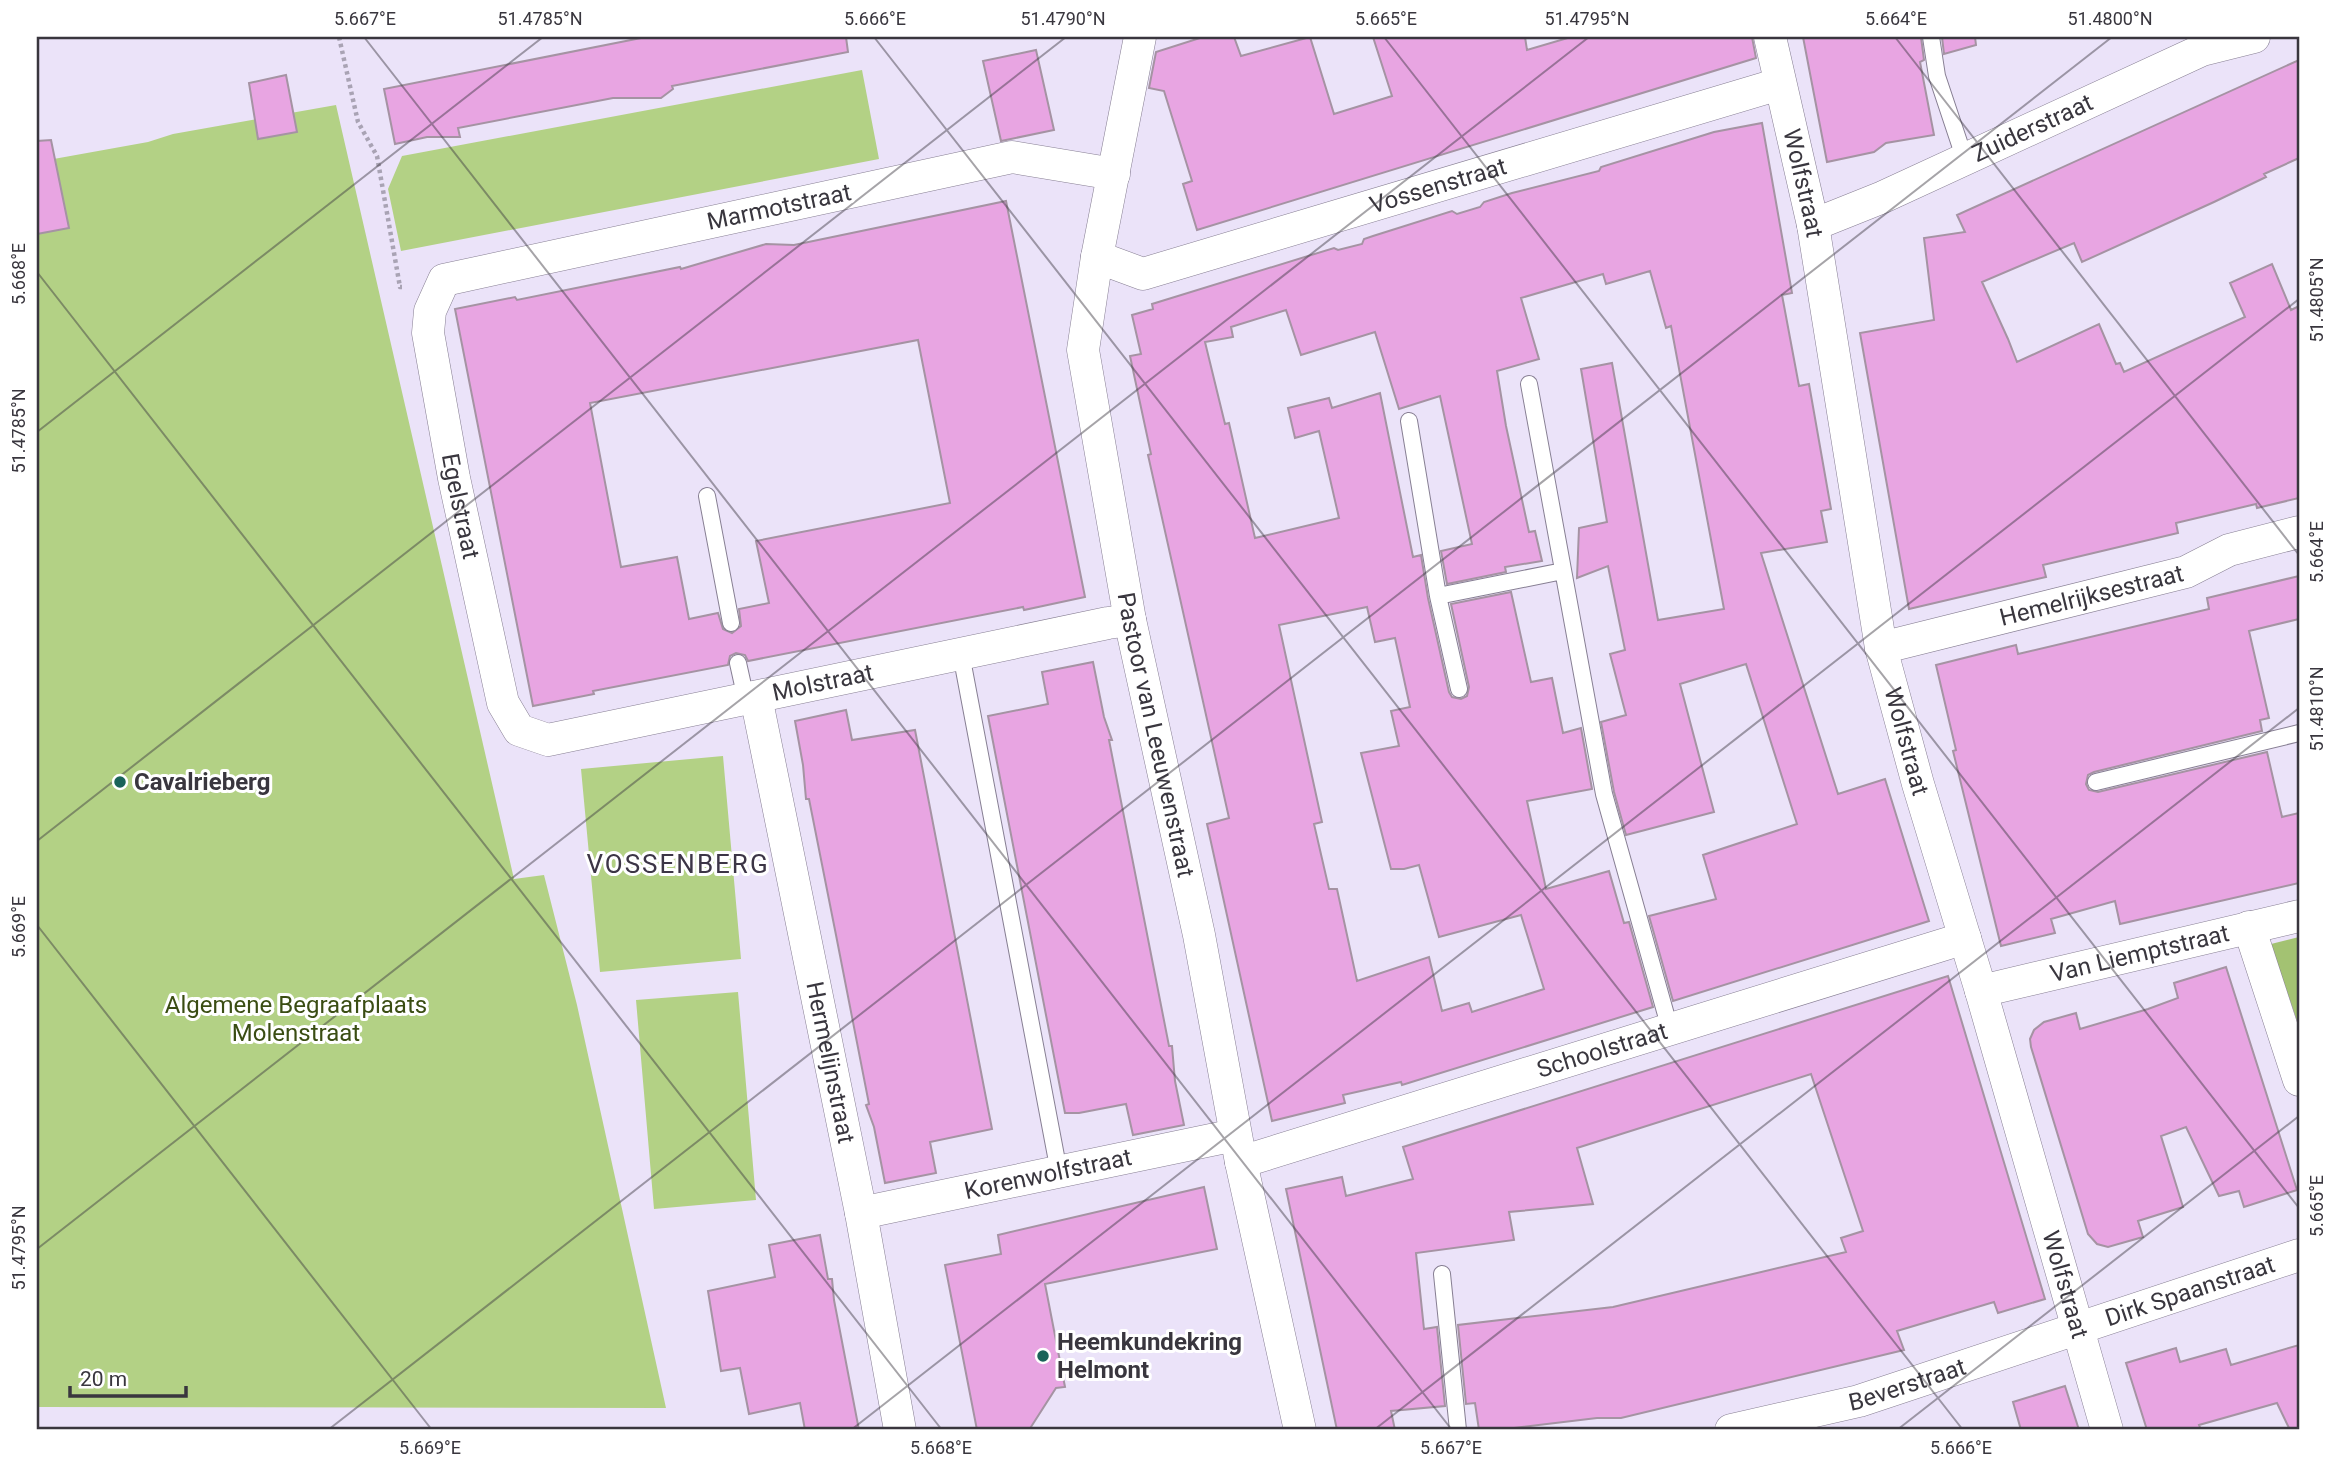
<svg xmlns="http://www.w3.org/2000/svg" width="2336" height="1467" font-family="Roboto,sans-serif">
	<rect width="100%" height="100%" fill="#ebe3f9"/>
	<path fill="#b3d185" d="M862 70 879 159 401 251 388 189 402 156Z
		M336 105 514 879 544 875 577 1005 666 1408 37 1407V162L148 142 173 134Z
		M723 756 741 959 600 972 581 769Z
		M738 992 756 1200 654 1209 636 1000Z"/>
	<path fill="#a3c272" d="M2299 937V1027L2271 944Z"/>
	<path fill="#e8a5e2" stroke="#a593a3" stroke-width="2" fill-rule="evenodd" d="M646 37H846L848 52 672 86 673 89 661 98H613L458 128 460 137H427L395 144 384 89Z
		M1203 37H1234L1241 56 1310 37 1334 114 1392 96 1373 37H1525L1527 50 1571 37H1752L1756 58 1197 230 1183 184 1192 181 1164 91 1149 88 1156 52Z
		M1803 37H1921L1924 60 1920 62 1934 135 1886 143 1874 152 1827 162Z
		M1942 37H1975L1976 45 1944 54Z
		M1036 50 1054 130 1001 141 983 61Z
		M2299 60V158L2264 174 2266 177 2214 202 2082 262 2074 243 1982 282 2008 339 2017 362 2099 324 2116 364 2120 363 2124 372 2245 317 2230 283 2272 264 2291 310 2299 306V498L2257 508 2256 504 2176 523 2178 533 2043 565 2046 577 1909 609 1860 333 1934 320 1924 238 1965 232 1957 215Z
		M286 75 297 132 258 139 249 83Z
		M1762 123 1792 293 1782 295 1799 386 1809 384 1831 509 1821 511 1827 542 1761 553 1838 794 1885 779 1929 921 1673 1001 1649 916 1716 899 1703 855 1797 824 1746 664 1680 684 1714 812 1626 835 1614 792 1601 722 1626 715 1610 654 1625 650 1608 566 1577 578 1579 528 1607 522 1581 369 1612 363 1658 620 1724 609 1671 326 1666 328 1650 271 1606 284 1603 274 1521 298 1539 359 1497 371 1506 426 1529 532 1535 531 1542 561 1505 567 1506 572 1447 584 1441 551 1472 544 1440 396 1399 409 1375 332 1301 355 1286 310 1231 327 1233 337 1205 342 1225 424 1229 423 1255 538 1339 518 1319 431 1295 438 1288 408 1329 398 1332 408 1380 393 1413 557 1421 555 1428 598 1449 692 1452 697 1461 699 1467 696 1469 687 1451 604 1511 592 1531 682 1552 678 1563 733 1581 728 1592 789 1527 801 1546 889 1609 871 1624 923 1629 922 1653 1007 1402 1085 1401 1082 1343 1095 1345 1103 1272 1121 1207 824 1229 818 1148 455 1151 454 1130 356 1141 354 1132 315 1153 309 1152 304 1334 248 1338 250 1362 244 1364 239 1373 236 1452 211 1457 214 1480 207 1484 202 1512 193 1599 171 1601 167 1714 132ZM1367 607 1375 642 1395 638 1410 707 1391 711 1399 746 1361 753 1391 869H1404L1419 865 1439 937 1521 915 1544 989 1472 1012 1469 1003 1442 1011 1429 957 1357 981 1337 889H1329L1314 824 1322 822 1279 625Z
		M51 140 69 228 37 234V141Z
		M1006 201 1085 597 1024 610 1023 607 748 661 745 655 736 653 730 656 728 665 593 691 594 694 533 706 455 309 515 297 517 300 680 267 681 269 766 244 794 245ZM918 340 950 503 756 541 769 603 739 609 741 626 732 633 723 629 718 613 689 619 677 557 621 567 590 403Z
		M2299 576V619L2249 631 2269 718 2260 720 2262 731 2094 772 2088 775 2086 784 2089 790 2098 792 2267 752 2282 817 2299 813V883L2120 924 2115 901 2051 919 2055 933 2001 946 1953 751 1956 750 1936 665 2016 645 2018 654 2209 609 2207 598Z
		M1093 662 1104 717 1112 740H1109L1169 1046H1172L1175 1081 1184 1125 1133 1135 1126 1104 1079 1113H1065L988 716 1048 704 1042 672Z
		M846 710 852 740 915 730 992 1129 930 1142 936 1173 885 1183 874 1127 866 1105 869 1104 836 935 809 799H806L803 765 795 721Z
		M2226 967 2297 1190 2244 1207 2239 1191 2219 1196 2186 1127 2161 1136 2183 1207 2138 1221 2143 1237 2108 1247 2097 1244 2088 1234 2031 1047 2030 1039 2034 1030 2044 1022 2076 1013 2080 1029 2148 1009 2178 998 2174 983Z
		M1948 976 2045 1299 1998 1313 1994 1302 1897 1331 1904 1350 1621 1418H1597L1498 1430H1479L1475 1403 1466 1404 1458 1325 1613 1307 1846 1252 1841 1238 1863 1231 1811 1074 1577 1148 1593 1204 1509 1212 1514 1240 1416 1253 1424 1329 1437 1327 1445 1406 1391 1411 1395 1430H1337L1286 1189 1342 1177 1346 1196 1413 1179 1403 1147Z
		M1204 1187 1217 1249 1045 1284 1065 1387 1056 1388 1029 1430H977L945 1265 1001 1254 998 1235Z
		M820 1235 828 1279H832L834 1300 859 1430H805L800 1403 749 1414 740 1368 721 1371 708 1291 775 1277 769 1245Z
		M2299 1345V1430H2290L2277 1403 2199 1425 2201 1430H2147L2126 1363 2176 1348 2180 1362 2226 1349 2231 1365Z
		M2065 1386 2079 1430H2021L2013 1402Z"/>
	<g fill="none" stroke-linecap="round" stroke-linejoin="round">
		<g stroke="#877f93" stroke-width="18">
			<path id="service" d="M1931 37 1937 76 1965 160
				M1529 384 1604 794 1670 1029
				M1409 421 1438 596 1459 689
				M707 496 731 623
				M1438 596 1563 571
				M961 654 1059 1172
				M738 663 746 699
				M2096 782 2299 733
				M1442 1274 1458 1430"/>
		</g>
		<g stroke="#877f93" stroke-width="33">
			<g id="minor">
				<path id="s1" d="M1140 37 1097 257 1083 350 1130 620 1199 935 1241 1162 1300 1430"/>
				<path id="s2" d="M1770 37 1813 225 1881 648 1918 784 1981 991 2107 1430"/>
				<path id="s3" d="M1114 174 1012 157 444 280 430 311 428 333 454 478 503 703 519 730 548 740 1108 623 1130 620"/>
				<path id="s4" d="M1813 225 1883 197 2202 50 2254 37"/>
				<path id="s5" d="M1097 257 1143 274 1779 84"/>
				<path id="s6" d="M1881 648 2186 572 2229 550 2299 532"/>
				<path id="s7" d="M756 697 861 1213 900 1430"/>
				<path d="M2249 927 2299 1080"/>
				<path id="s8" d="M1981 991 2299 916"/>
				<path id="s9" d="M1241 1162 1965 938"/>
				<path id="s10" d="M861 1213 1235 1135"/>
				<path id="s11" d="M1731 1430 1859 1401 2299 1255"/>
			</g>
		</g>
		<path stroke="#a9a3b4" stroke-width="4.5" stroke-dasharray="3.5 3.5" stroke-linecap="butt" d="M339 37 358 122 377 156 400 287H402"/>
		<use href="#service" stroke="#fff" stroke-width="16"/>
		<use href="#minor" stroke="#fff" stroke-width="32"/>
	</g>
	<path fill="none" stroke="#39363e" stroke-width="2" stroke-opacity="0.45" d="M364 37 1452 1430M874 37 1963 1430M1384 37 2299 1208M1895 37 2299 555M37 272 942 1430M37 432 543 37M37 841 1066 37M37 925 432 1430M37 1249 1589 37M328 1430 2112 37M851 1430 2299 299M1374 1430 2299 708M1897 1430 2299 1116"/>
	<g fill="#196359" stroke="#fff" stroke-width="2.5">
		<circle cx="120" cy="782" r="7"/>
		<circle cx="1043" cy="1356" r="7"/>
	</g>
	<g text-anchor="middle" dominant-baseline="central" stroke-width="6" stroke-linejoin="round" paint-order="stroke">
		<g font-size="24" fill="#39363e" stroke="#fff">
			<text stroke="none"><textPath href="#s4" startOffset="240">Zuiderstraat</textPath></text>
			<text stroke="none"><textPath href="#s2" startOffset="150">Wolfstraat</textPath></text>
			<text stroke="none"><textPath href="#s5" startOffset="357">Vossenstraat</textPath></text>
			<text transform="translate(779 207) rotate(-12)">Marmotstraat</text>
			<text stroke="none"><textPath href="#s3" startOffset="917">Egelstraat</textPath></text>
			<text stroke="none"><textPath href="#s6" startOffset="217">Hemelrijksestraat</textPath></text>
			<text stroke="none"><textPath href="#s3" startOffset="1461">Molstraat</textPath></text>
			<text stroke="none"><textPath href="#s1" startOffset="710">Pastoor van Leeuwenstraat</textPath></text>
			<text stroke="none"><textPath href="#s2" startOffset="718">Wolfstraat</textPath></text>
			<text stroke="none"><textPath href="#s8" startOffset="163">Van Liemptstraat</textPath></text>
			<text stroke="none"><textPath href="#s9" startOffset="378">Schoolstraat</textPath></text>
			<text stroke="none"><textPath href="#s7" startOffset="373">Hermelijnstraat</textPath></text>
			<text stroke="none"><textPath href="#s10" startOffset="191">Korenwolfstraat</textPath></text>
			<text stroke="none"><textPath href="#s2" startOffset="1284">Wolfstraat</textPath></text>
			<text stroke="none"><textPath href="#s11" startOffset="480">Dirk Spaanstraat</textPath></text>
			<text stroke="none"><textPath href="#s11" startOffset="182">Beverstraat</textPath></text>
		</g>
		<g font-size="24" font-weight="bold" fill="#39363e" stroke="#fff" text-anchor="start">
			<text x="134" y="782">Cavalrieberg</text>
			<text x="1057" y="1342">Heemkundekring<tspan x="1057" dy="28">Helmont</tspan></text>
		</g>
		<g font-size="24" fill="#3a4d13" stroke="#fff">
			<text x="296" y="1005">Algemene Begraafplaats<tspan x="296" dy="28">Molenstraat</tspan></text>
		</g>
		<g font-size="26" letter-spacing="2" fill="#3c3546" stroke="#fff">
			<text x="678" y="864">VOSSENBERG</text>
		</g>
	</g>
	<rect width="2336" height="1467" fill="none" stroke="#ffffff" stroke-width="77"/>
	<path d="M70 1386v10h116v-10" fill="none" stroke="#39363e" stroke-width="3.5"/>
	<text x="80" y="1386" font-size="21" fill="#39363e" stroke="#ffffff" stroke-width="5" paint-order="stroke">20 m</text>
	<rect x="38" y="38" width="2260" height="1390" fill="none" stroke="#39363e" stroke-width="2.5"/>
	<g font-size="18" text-anchor="middle" fill="#39363e">
		<text x="365" y="25">5.667°E</text>
		<text x="540" y="25">51.4785°N</text>
		<text x="875" y="25">5.666°E</text>
		<text x="1063" y="25">51.4790°N</text>
		<text x="1386" y="25">5.665°E</text>
		<text x="1587" y="25">51.4795°N</text>
		<text x="1896" y="25">5.664°E</text>
		<text x="2110" y="25">51.4800°N</text>
		<text transform="translate(19 274) rotate(-90)" y="6">5.668°E</text>
		<text transform="translate(2317 300) rotate(-90)" y="6">51.4805°N</text>
		<text transform="translate(19 431) rotate(-90)" y="6">51.4785°N</text>
		<text transform="translate(2317 552) rotate(-90)" y="6">5.664°E</text>
		<text transform="translate(2317 709) rotate(-90)" y="6">51.4810°N</text>
		<text transform="translate(19 927) rotate(-90)" y="6">5.669°E</text>
		<text transform="translate(2317 1206) rotate(-90)" y="6">5.665°E</text>
		<text transform="translate(19 1248) rotate(-90)" y="6">51.4795°N</text>
		<text x="430" y="1454">5.669°E</text>
		<text x="941" y="1454">5.668°E</text>
		<text x="1451" y="1454">5.667°E</text>
		<text x="1961" y="1454">5.666°E</text>
	</g>
</svg>
